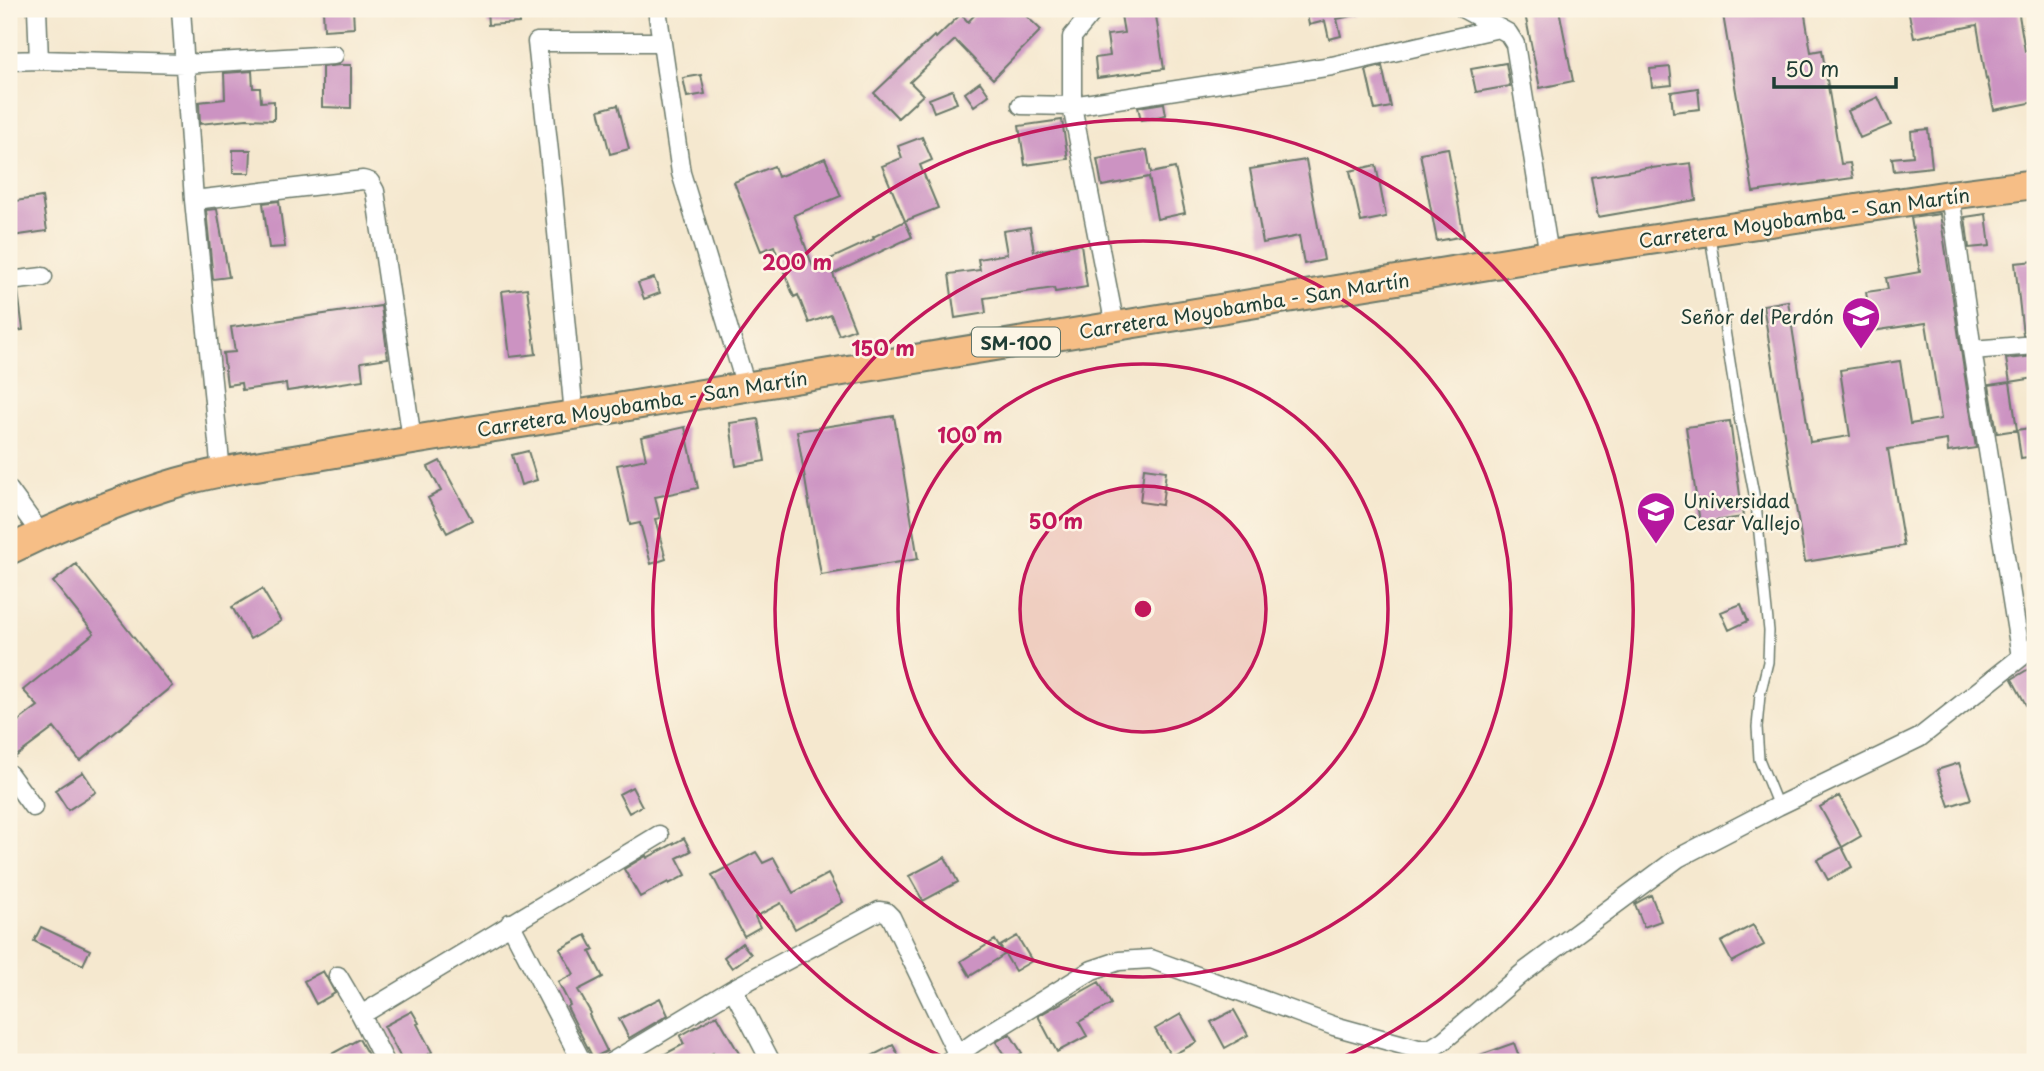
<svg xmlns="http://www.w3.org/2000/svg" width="2044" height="1071" font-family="'Playpen Sans',sans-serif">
	<rect width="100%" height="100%" fill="#fcf5e5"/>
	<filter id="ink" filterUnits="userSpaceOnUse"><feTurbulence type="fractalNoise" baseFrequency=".0143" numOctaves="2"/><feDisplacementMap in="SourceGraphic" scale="14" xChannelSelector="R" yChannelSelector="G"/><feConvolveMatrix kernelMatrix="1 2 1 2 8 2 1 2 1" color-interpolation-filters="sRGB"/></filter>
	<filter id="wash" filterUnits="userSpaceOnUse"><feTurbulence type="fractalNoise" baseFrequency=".00686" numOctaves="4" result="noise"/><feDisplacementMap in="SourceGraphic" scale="28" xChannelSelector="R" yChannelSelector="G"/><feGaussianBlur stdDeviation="1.57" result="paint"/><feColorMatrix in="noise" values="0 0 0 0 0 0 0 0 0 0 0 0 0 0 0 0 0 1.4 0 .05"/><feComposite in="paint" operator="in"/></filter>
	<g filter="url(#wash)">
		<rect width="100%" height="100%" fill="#f5e8cf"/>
		<g id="blocks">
			<path fill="#cc93c2" d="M323 9H353L354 28 324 30Z
				M487 9H518L519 23 488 25Z
				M980 9H1019L1041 30 993 79 955 40 910 82 923 95 898 118 874 93 934 36 936 38 961 14 968 22Z
				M1120 9H1155L1164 69 1097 78 1095 58 1110 56 1107 35 1124 33Z
				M1306 9H1357V15L1337 19 1341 36 1329 39 1325 21 1309 25Z
				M1524 9H1559L1573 81 1540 88Z
				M1722 9H1804L1811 52 1822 50 1841 164 1850 163 1853 178 1753 192Z
				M1908 9H2018L2025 51 2035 49V102L1994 110 1987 78 1986 79 1977 25 1914 38Z
				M1506 63 1510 86 1476 92 1471 69Z
				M340 65H351V108L322 107V67Z
				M1382 66 1391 107 1375 110 1366 70Z
				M1670 67 1672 85 1652 87 1650 69Z
				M252 71 253 88H260L261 102 274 101V120L247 119 200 124 199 102 225 99 224 73Z
				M701 75 705 94 687 97 683 78Z
				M980 82 989 95 974 106 965 93Z
				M1698 88 1700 109 1673 112 1671 92Z
				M952 90 957 103 934 112 929 99Z
				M1878 97 1891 125 1860 138 1848 111Z
				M1164 103 1166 115 1141 120 1138 107Z
				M618 105 629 149 610 154 599 110Z
				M1062 120 1068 159 1025 165 1019 126Z
				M1928 129 1932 167 1894 171 1892 158 1913 156 1911 131Z
				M922 137 932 160 920 165 938 208 905 221 882 166 902 158 898 146Z
				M1448 148 1464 236 1437 241 1420 153Z
				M233 150H251L250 173H233Z
				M1147 150 1151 173 1175 168 1185 213 1157 219 1149 177 1102 186 1097 159Z
				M825 158 841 196 794 215 813 267 874 239 873 237 905 221 912 237 833 274 855 329 839 335 831 315 809 323 798 295 794 297 774 246 761 251 734 182 774 166 778 177Z
				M1306 160 1324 260 1304 264 1299 236 1263 243 1250 169Z
				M1691 163 1696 200 1598 217 1591 177 1651 167 1652 168Z
				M1376 165 1386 217 1361 222 1350 171Z
				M42 197 47 231 12 236 9 202Z
				M279 201 285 247 269 248 263 203Z
				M217 209 229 277 213 279 206 210Z
				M1940 214 1976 448 1948 452 1947 440 1888 449 1904 546 1805 562 1763 305 1788 301 1810 442 1850 436 1840 370 1900 361 1910 424 1941 419 1926 323 1872 331 1866 292 1888 289 1886 278 1920 272 1911 218Z
				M1986 214 1990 246 1969 248 1965 217Z
				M1030 227 1034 251 1081 244 1087 287 1055 292 1054 288 984 298 986 313 955 318 949 274 980 270 978 259 1007 254 1003 231Z
				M2035 261V334L2023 335 2015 263Z
				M654 278 660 293 644 299 638 283Z
				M527 288 536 354 510 357 502 291Z
				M18 291 23 330 9 332V292Z
				M381 306 388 358 361 362 363 380 287 391 286 384 242 390 241 383 227 385 223 353 235 352 231 327Z
				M2035 356V378L2010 382 2006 359Z
				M2010 382 2017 430 1997 433 1989 385Z
				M894 416 918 559 821 575 797 431Z
				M758 419 765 461 736 466 730 423Z
				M1730 421 1743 517 1700 523 1686 427Z
				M685 427 698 488 655 497 660 518 655 519 666 559 651 564 640 523 630 525 617 465 646 459 641 437Z
				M2035 427V456L2021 458 2017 430Z
				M528 451 537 480 521 485 512 455Z
				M440 461 472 520 447 533 428 498 441 491 428 467Z
				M1144 468 1166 471 1162 505 1140 502Z
				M76 564 172 686 80 761 54 728 15 757 9 749V728L38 706 23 690 94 633 53 582Z
				M262 589 281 621 250 639 232 607Z
				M1741 604 1748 621 1729 630 1721 612Z
				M2035 665V700L2026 705 2012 679Z
				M1959 763 1971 799 1949 806 1937 770Z
				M83 772 96 792 68 810 55 790Z
				M632 787 642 806 629 813 619 794Z
				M1839 796 1861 836 1842 847 1820 807Z
				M684 838 691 851 677 858 686 875 669 884 668 882 640 897 624 869 646 856 647 858Z
				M1842 847 1852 867 1828 880 1817 860Z
				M756 852 763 863 774 858 793 893 828 874 843 902 795 929 781 903 755 917 760 927 744 936 712 875Z
				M945 857 958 882 923 901 909 876Z
				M1651 895 1661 921 1644 927 1635 904Z
				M1753 925 1764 945 1732 962 1721 942Z
				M41 927 90 950 83 965 34 941Z
				M586 935 594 950 590 952 603 977 578 990 591 1013 589 1015 607 1051 593 1058 567 1007 570 1005 558 982 574 974 560 949Z
				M1017 936 1032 961 1015 971 1000 946Z
				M995 940 1004 955 970 976 961 961Z
				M742 943 751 954 732 968 724 957Z
				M323 971 335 993 316 1004 304 981Z
				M1099 982 1111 1004 1079 1022 1087 1036 1057 1052 1038 1016Z
				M660 998 668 1015 629 1038 619 1019Z
				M1234 1010 1248 1035 1225 1048 1211 1022Z
				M412 1011 419 1023 417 1024 432 1052 423 1057 426 1062H403L384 1026Z
				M1181 1014 1197 1042 1171 1056 1155 1029Z
				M717 1015 744 1062H718L713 1053 697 1062H650L684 1044 680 1036Z
				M1010 1034 1022 1053 1008 1061 996 1042Z
				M359 1039 372 1062H317Z
				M1514 1043 1521 1062H1466V1060Z
				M893 1045 902 1062H860Z"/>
		</g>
	</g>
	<g filter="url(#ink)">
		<use href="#blocks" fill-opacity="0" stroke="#6a796a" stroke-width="2"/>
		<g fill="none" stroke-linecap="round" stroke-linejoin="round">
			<g stroke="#6a796a" stroke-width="12">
				<path id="service" d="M1710 236 1738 412 1756 504 1769 631 1768 662 1760 695 1757 727 1759 759 1778 806"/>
			</g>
			<g stroke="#6a796a" stroke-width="21">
				<path id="minor" d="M181 9 194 200 221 472
					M657 9 681 173 746 386
					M1095 9 1072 37V106L1115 326
					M1464 9 1508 33 1515 44 1549 255
					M39 60 184 64 334 55
					M9 61 39 60 37 9
					M1021 105 1072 106 1332 66 1499 28
					M1950 195 1972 350 2021 657
					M194 200 363 180 370 182 375 191 412 439
					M9 281 43 277
					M1972 350 2035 345
					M574 415 553 189 537 42H661
					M9 490 41 534
					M9 774 33 807
					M510 923 582 1062
					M338 976 361 1015 385 1062
					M733 989 771 1062
					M361 1015 659 835
					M612 1062 733 989 879 911 886 912 891 917 961 1062
					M947 1062 977 1041 1092 970 1119 961 1151 959 1334 1026 1418 1049H1430L1443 1041 1524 972 1678 858 1778 806 1919 738 2035 646"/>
			</g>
			<g stroke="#6a796a" stroke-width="32">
				<path id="primary" d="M9 550C59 525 112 503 166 486 213 471 263 465 312 457 399 442 486 428 574 415L1549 255 1950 195 2035 184"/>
			</g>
			<use href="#service" stroke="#fff" stroke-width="9"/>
			<use href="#minor" stroke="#fff" stroke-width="18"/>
			<use href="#primary" stroke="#f6be86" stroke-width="28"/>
		</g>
	</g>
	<circle cx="1143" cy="609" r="123" fill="#c2185b" fill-opacity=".12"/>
	<g fill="none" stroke="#c2185b" stroke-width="3.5">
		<circle cx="1143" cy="609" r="123"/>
		<circle cx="1143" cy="609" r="245"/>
		<circle cx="1143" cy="609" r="368"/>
		<path d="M955 1062A490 490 0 1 1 1331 1062"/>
	</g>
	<defs>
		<g id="school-pin" transform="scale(2.0125)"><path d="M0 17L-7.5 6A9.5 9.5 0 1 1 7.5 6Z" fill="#b5179e" stroke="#fcf5e5"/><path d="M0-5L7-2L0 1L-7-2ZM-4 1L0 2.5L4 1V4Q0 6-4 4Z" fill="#fff"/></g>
		<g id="university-pin" transform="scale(2.0125)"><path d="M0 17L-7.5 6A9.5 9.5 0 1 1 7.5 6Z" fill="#b5179e" stroke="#fcf5e5"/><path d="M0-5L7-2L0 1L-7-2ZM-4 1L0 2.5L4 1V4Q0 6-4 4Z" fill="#fff"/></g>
	</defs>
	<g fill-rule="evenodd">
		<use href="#school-pin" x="1861" y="316"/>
		<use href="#university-pin" x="1656" y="511"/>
	</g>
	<g text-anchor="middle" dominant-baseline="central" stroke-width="5" stroke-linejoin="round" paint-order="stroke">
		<rect fill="#fcf5e5" stroke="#617469" stroke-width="2" x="972" y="327.5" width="88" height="29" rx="5"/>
		<g font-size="18" font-weight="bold" fill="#1f3d34">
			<text x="1016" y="342">SM-100</text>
		</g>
		<g font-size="19" fill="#1f3d34" stroke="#fcf5e5">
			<text transform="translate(1804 217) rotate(-8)">Carretera Moyobamba - San Martín</text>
			<text transform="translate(1244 305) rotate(-9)">Carretera Moyobamba - San Martín</text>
			<text transform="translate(642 403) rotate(-9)">Carretera Moyobamba - San Martín</text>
		</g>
		<g font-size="19" fill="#1f3d34" stroke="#fcf5e5" text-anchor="end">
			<text x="1834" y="316">Señor del Perdón</text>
			<text x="1683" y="500" text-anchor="start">Universidad<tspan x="1683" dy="22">Cesar Vallejo</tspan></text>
		</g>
	</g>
	<circle cx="1143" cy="609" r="10" fill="#c2185b" stroke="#fcf5e5" stroke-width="3.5"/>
	<g font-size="21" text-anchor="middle" font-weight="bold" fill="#c2185b" stroke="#fcf5e5" stroke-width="5" stroke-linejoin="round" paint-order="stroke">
		<text x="797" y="270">200 m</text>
		<text x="883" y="356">150 m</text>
		<text x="970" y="443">100 m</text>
		<text x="1056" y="529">50 m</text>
	</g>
	<rect width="2044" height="1071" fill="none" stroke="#fcf5e5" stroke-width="35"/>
	<path d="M1774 77v10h122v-10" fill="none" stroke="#1f3d34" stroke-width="3.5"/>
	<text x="1785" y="77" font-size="21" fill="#1f3d34" stroke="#fcf5e5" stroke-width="5" paint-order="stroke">50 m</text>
</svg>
